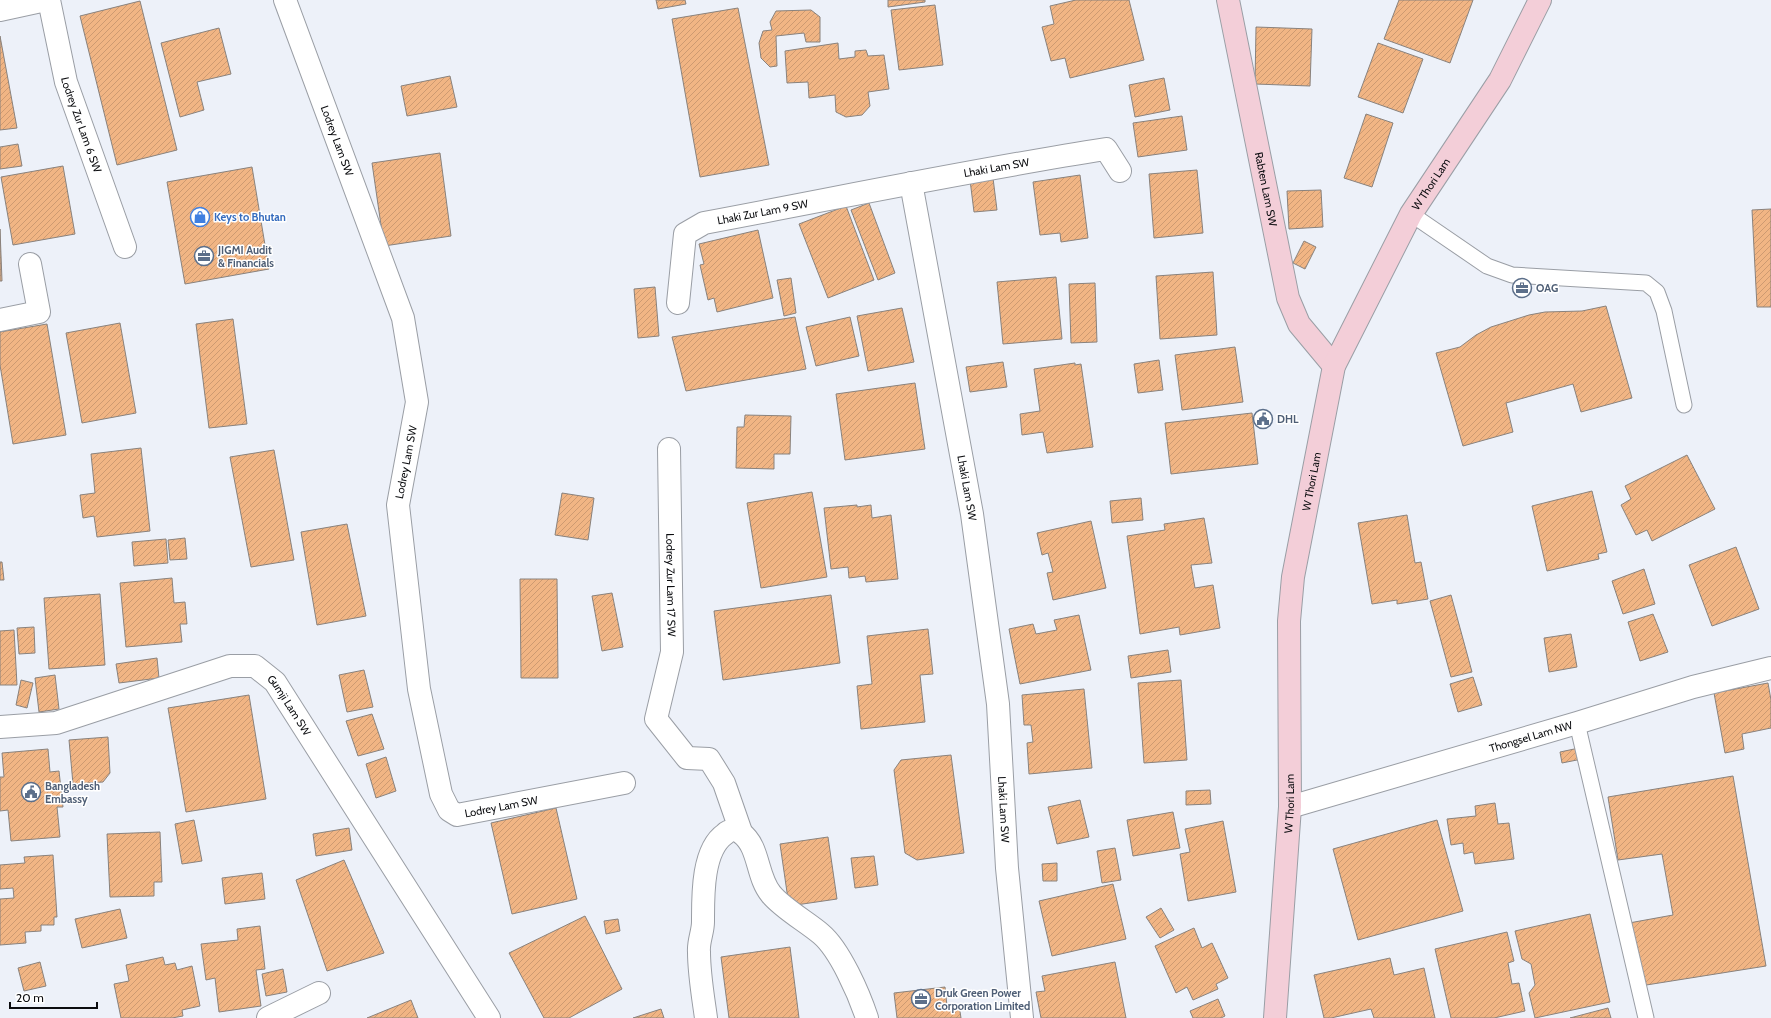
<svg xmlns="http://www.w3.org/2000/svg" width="1771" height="1018" font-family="Cabin,sans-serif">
	<defs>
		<pattern id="building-hatch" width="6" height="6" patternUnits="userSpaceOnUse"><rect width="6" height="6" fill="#f1b584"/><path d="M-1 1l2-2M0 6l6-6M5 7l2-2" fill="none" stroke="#cd9a71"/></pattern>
	</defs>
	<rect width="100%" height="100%" fill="#edf1f9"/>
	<path fill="url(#building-hatch)" stroke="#89827d" d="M656 0H685L686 4 658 9Z
		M888 0H925V2L888 7Z
		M1076 0H1129L1144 60 1070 78 1065 58 1051 61 1042 27 1054 24 1050 6Z
		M1399 0H1473L1450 63 1384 39Z
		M140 1 177 150 117 165 80 16Z
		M935 5 943 65 899 70 891 10Z
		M738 8 769 165 700 177 672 19Z
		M811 10 820 17V42H806L804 33 776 36 777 66 770 67 761 58 759 43 763 31 772 30 770 22 776 11Z
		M1256 27 1312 29 1310 86 1255 84Z
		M219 28 231 74 197 82 204 110 180 117 161 43Z
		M0 36 17 128 0 130Z
		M838 43 839 59 855 57V51L866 50 868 56 884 55 889 89 868 92 870 106 862 115 846 117 836 112 835 95 809 98 808 82 787 83 785 51Z
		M1378 43 1423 59 1403 113 1358 97Z
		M450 76 457 107 407 116 401 86Z
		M1164 78 1170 110 1135 117 1129 85Z
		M1366 114 1393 123 1372 187 1344 178Z
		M1182 116 1187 150 1138 157 1133 123Z
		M18 144 22 166 0 169V147Z
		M440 153 451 236 384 246 372 163Z
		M63 166 75 234 13 245 1 177Z
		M252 167 269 269 185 284 167 182Z
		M1197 170 1203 233 1154 238 1149 174Z
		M1080 175 1088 238 1061 242 1060 233 1040 235 1033 182Z
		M993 178 997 210 974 212 970 180Z
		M1321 190 1323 227 1289 229 1287 191Z
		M869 203 895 273 878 280 851 210Z
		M846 206 874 280 828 298 799 224Z
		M1771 209V307H1757L1752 210Z
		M0 229 2 281H0Z
		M758 230 773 298 717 312 714 298 708 300 700 265 704 264 699 244Z
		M1304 241 1316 247 1305 269 1293 263Z
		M1213 272 1217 335 1160 339 1156 276Z
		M1056 277 1062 339 1003 344 997 282Z
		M791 278 796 313 784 316 777 280Z
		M1095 283 1097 342 1071 343 1069 284Z
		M655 287 659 336 638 338 634 289Z
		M1606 306 1632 398 1581 412 1573 384 1506 403 1513 432 1463 446 1436 353 1460 347 1476 335 1491 327 1529 315 1545 312 1582 311Z
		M902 308 914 362 868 371 857 316Z
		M795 317 806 369 686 391 672 337Z
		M850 317 859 356 816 366 806 327Z
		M233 319 247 424 209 428 196 324Z
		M120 323 136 413 82 423 66 333Z
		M47 324 66 435 13 444 0 365V332Z
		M1235 347 1243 402 1182 410 1175 355Z
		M1159 360 1163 390 1138 393 1134 364Z
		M1003 362 1007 387 970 392 966 367Z
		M1075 363V365L1081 364 1093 447 1047 453 1043 432 1022 435 1020 414 1040 411 1034 369Z
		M915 383 925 449 845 460 836 394Z
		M1252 413 1258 464 1171 474 1165 423Z
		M745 415 791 416 790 454H774V469L736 468 737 427H744Z
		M141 448 150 531 97 537 94 516 83 518 80 495 95 493 91 454Z
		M274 450 294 560 251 567 230 457Z
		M1687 455 1715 509 1652 541 1647 530 1636 535 1621 505 1631 499 1625 486Z
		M1592 491 1607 552 1598 554 1599 559 1547 571 1532 506Z
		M812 492 827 577 761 588 747 503Z
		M562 493 594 498 588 540 555 535Z
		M1141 498 1143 520 1112 523 1110 501Z
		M857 505V507L871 505 872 518 891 515 898 579 866 582 865 576 849 578 848 567 831 569 824 508Z
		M1407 515 1415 563 1421 562 1428 599 1397 604V600L1372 604 1358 523Z
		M1204 518 1212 563 1191 565 1195 588 1213 585 1220 628 1180 635 1179 627 1140 634 1127 536 1165 530 1164 524Z
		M1091 521 1106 588 1053 600 1047 573 1053 572 1048 553 1042 555 1037 533Z
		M347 524 366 616 317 625 301 532Z
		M185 538 187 559 170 560 168 540Z
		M166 539 168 563 134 566 132 542Z
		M1736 547 1759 609 1712 626 1689 565Z
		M0 562H2L4 580H0Z
		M1644 569 1655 604 1623 614 1612 581Z
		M172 578 174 603 185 602 187 624H180L182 642 126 647 120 583Z
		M520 579H557L558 678H521Z
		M612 593 623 647 602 651 592 596Z
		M100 594 105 665 49 669 44 598Z
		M831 595 840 663 723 680 714 611Z
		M1451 595 1472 672 1451 677 1430 601Z
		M1653 614 1668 652 1640 661 1628 622Z
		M1079 615 1091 670 1020 684 1009 629 1033 624 1036 634 1057 630 1054 620Z
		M34 627 35 653 19 654 17 628Z
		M928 629 933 674 920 675 925 722 861 729 857 686 872 684 867 636Z
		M14 630 17 685H0V631Z
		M1571 634 1577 667 1549 672 1544 638Z
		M1168 650 1171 672 1131 678 1128 656Z
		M157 658 159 678 119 683 116 664Z
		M364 670 373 707 347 712 339 675Z
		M55 675 59 709 39 712 35 678Z
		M1473 677 1482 705 1458 712 1450 684Z
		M21 680 33 683 27 708 16 705Z
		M1181 680 1187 760 1144 763 1138 683Z
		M1768 683 1771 700V728L1742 734 1744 749 1725 753 1714 693Z
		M1084 689 1092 768 1029 774 1027 743 1033 742 1031 725H1024L1022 695Z
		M249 695 266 799 186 812 168 708Z
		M372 714 384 749 358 756 346 721Z
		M108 737 110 773 103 782 73 784 69 740Z
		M1579 748 1582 759 1562 763 1560 752Z
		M48 749 50 772 59 771 63 807H57L60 837 11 841 8 810 0 811V777H4L2 753Z
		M951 755 964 853 917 860 905 853 894 770 901 760Z
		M386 757 396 791 376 798 366 764Z
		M1733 776 1766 966 1640 986 1629 923 1673 915 1662 854 1618 860 1608 797Z
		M1210 790 1211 804 1186 805V791Z
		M1080 800 1089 837 1057 844 1048 807Z
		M1495 803 1498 824 1509 823 1514 859 1475 864 1473 852 1464 854 1463 843 1451 845 1447 819 1476 816 1475 806Z
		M556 808 577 899 512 914 491 823Z
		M1173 812 1180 848 1133 856 1127 820Z
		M194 820 202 861 182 864 175 824Z
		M1437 820 1463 911 1358 940 1333 849Z
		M1223 821 1236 892 1188 901 1180 854 1190 852 1185 829Z
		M349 828 352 850 316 856 313 834Z
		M160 832 162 882H154V896L110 897 107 834Z
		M828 837 837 899 789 906 780 844Z
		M1115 848 1121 880 1102 883 1097 851Z
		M53 855 57 917H54V925H41V931L25 932 26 943 0 945V899L14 898 13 888 0 889V865L25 863 24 857Z
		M874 856 878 885 855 888 851 858Z
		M344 860 384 953 327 971 296 880Z
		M1057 863V881H1043L1042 864Z
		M262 873 265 899 225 904 222 878Z
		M1113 884 1126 939 1052 956 1039 901Z
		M1161 908 1174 930 1160 938 1146 917Z
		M120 909 127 938 82 948 75 919Z
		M1590 914 1610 1002 1535 1018 1529 993 1535 985 1531 964 1522 959 1515 931Z
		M585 916 622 989 569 1018H544L509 953Z
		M618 919 620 931 606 934 604 921Z
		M260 926 265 969 256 970 261 1006 219 1012 215 978 206 980 201 944 238 940 237 929Z
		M1194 928 1202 948 1212 943 1228 978 1216 984 1218 989 1193 1000 1187 987 1176 993 1155 946Z
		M1507 932 1514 961 1508 963 1512 984 1519 983 1525 1011 1494 1018H1451L1435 949Z
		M790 947 799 1018H729L721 957Z
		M163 957 165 965 175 963 177 970 192 966 200 1006 182 1010 183 1016 172 1018H121L114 984 129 981 126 965Z
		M1390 958 1394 975 1424 968 1435 1018H1374L1371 1009 1331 1018H1324L1314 975Z
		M40 962 46 986 24 991 18 968Z
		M1115 962 1126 1018H1041L1036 992 1045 991 1042 976Z
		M283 969 287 992 266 996 262 974Z
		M945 987 947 1006 959 1005 961 1018H897L894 993Z
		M1218 999 1225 1016 1221 1018H1193L1190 1011Z
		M411 1000 418 1018H367Z
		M1608 1008 1611 1018H1570Z
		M661 1009 664 1018H633Z"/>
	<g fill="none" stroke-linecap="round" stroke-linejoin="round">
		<g stroke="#9a9ea5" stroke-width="17">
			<path id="lane" d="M1411 214 1487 266 1512 275 1646 283 1657 292 1664 311 1684 405
				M1577 723 1646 1018"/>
		</g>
		<g stroke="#9a9ea5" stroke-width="24">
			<g id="street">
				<path id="s1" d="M49 0 66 82 125 247"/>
				<path id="s2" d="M285 0 403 318 417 402 398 505 419 689 441 794 449 810 457 815 624 783"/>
				<path d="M0 10 46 0"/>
				<path id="s3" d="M911 183 972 514 998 704 1007 868 1022 1018"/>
				<path id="s4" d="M678 303 685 234 704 223C838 198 971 170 1106 149L1120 171"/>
				<path d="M0 320 39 312 30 264"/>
				<path id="s5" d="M669 449 672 652 656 719 687 758 709 759 724 783 741 832"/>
				<path id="s6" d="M0 727 56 723 230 666H255L275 682 489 1018"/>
				<path id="s7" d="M1290 807 1577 723 1693 687 1771 668"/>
				<path d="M268 1018 319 993"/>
				<path d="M706 1018C703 996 699 974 699 952 698 942 703 932 703 922 703 896 702 850 725 834 729 830 736 829 741 833 760 847 756 876 771 894 782 908 807 922 821 934 840 950 859 994 867 1018"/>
			</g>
		</g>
		<g stroke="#9a9ea5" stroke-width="24">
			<g id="secondary">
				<path id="s8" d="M1228 0 1288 298 1299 324 1334 366"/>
				<path id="s9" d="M1275 1018 1290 807 1289 621 1293 577 1334 366 1411 214 1500 80 1540 0"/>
			</g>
		</g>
		<use href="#lane" stroke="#fff" stroke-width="15"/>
		<use href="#street" stroke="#fff" stroke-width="22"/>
		<use href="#secondary" stroke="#f3ced8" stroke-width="22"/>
	</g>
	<defs>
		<g id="shop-ring" transform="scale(1)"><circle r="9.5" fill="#fff" stroke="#3f7fe0" stroke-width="1.5"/><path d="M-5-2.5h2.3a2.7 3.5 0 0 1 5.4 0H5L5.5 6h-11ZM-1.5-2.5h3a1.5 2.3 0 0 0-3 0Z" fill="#3f7fe0"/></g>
		<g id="office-ring" transform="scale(1)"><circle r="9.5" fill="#fff" stroke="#5c6f8a" stroke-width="1.5"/><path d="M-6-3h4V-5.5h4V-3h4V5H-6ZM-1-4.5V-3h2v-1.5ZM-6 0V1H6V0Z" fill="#5c6f8a"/></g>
		<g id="civic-ring" transform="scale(1)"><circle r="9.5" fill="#fff" stroke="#5c6f8a" stroke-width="1.5"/><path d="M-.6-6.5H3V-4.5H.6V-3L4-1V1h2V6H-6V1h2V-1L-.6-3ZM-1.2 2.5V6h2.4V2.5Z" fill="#5c6f8a"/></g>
	</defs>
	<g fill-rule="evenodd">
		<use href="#shop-ring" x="200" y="217"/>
		<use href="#office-ring" x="204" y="256"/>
		<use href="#office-ring" x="1522" y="288"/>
		<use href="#civic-ring" x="1263" y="419"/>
		<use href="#civic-ring" x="31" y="792"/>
		<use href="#office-ring" x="921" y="999"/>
	</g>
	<g text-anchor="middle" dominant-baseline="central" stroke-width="3" stroke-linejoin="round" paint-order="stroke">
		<g font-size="11" fill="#0b0c0f" stroke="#fff">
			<text stroke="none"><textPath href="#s1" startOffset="129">Lodrey Zur Lam 6 SW</textPath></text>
			<text stroke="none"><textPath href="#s2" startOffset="150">Lodrey Lam SW</textPath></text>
			<text stroke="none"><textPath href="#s4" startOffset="389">Lhaki Lam SW</textPath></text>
			<text stroke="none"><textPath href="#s9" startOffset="863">W Thori Lam</textPath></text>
			<text stroke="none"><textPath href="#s8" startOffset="193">Rabten Lam SW</textPath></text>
			<text stroke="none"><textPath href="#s4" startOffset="151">Lhaki Zur Lam 9 SW</textPath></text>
			<text transform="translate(406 462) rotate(-79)">Lodrey Lam SW</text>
			<text stroke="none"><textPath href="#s9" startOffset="539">W Thori Lam</textPath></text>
			<text stroke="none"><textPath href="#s3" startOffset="310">Lhaki Lam SW</textPath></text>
			<text stroke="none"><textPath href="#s5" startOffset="136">Lodrey Zur Lam 17 SW</textPath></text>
			<text stroke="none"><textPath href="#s6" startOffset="317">Gumji Lam SW</textPath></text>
			<text stroke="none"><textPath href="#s7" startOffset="251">Thongsel Lam NW</textPath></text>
			<text stroke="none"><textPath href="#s9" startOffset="215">W Thori Lam</textPath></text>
			<text stroke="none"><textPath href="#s2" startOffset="894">Lodrey Lam SW</textPath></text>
			<text stroke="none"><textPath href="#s3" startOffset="634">Lhaki Lam SW</textPath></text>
		</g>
		<g font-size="11" font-weight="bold" fill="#366cbe" stroke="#fff" text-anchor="start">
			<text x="214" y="217">Keys to Bhutan</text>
		</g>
		<g font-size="11" font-weight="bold" fill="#4e5e75" stroke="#fff" text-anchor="start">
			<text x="218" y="250">JIGMI Audit<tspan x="218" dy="13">&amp; Financials</tspan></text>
			<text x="1536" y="288">OAG</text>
			<text x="1277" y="419">DHL</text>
			<text x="45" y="786">Bangladesh<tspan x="45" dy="13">Embassy</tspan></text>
			<text x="935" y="993">Druk Green Power<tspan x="935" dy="13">Corporation Limited</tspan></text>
		</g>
	</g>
	<path d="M10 1002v6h87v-6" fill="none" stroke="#0b0c0f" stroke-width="2"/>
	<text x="16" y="1002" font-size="12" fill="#0b0c0f" stroke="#ffffff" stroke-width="3" paint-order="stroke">20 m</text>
</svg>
